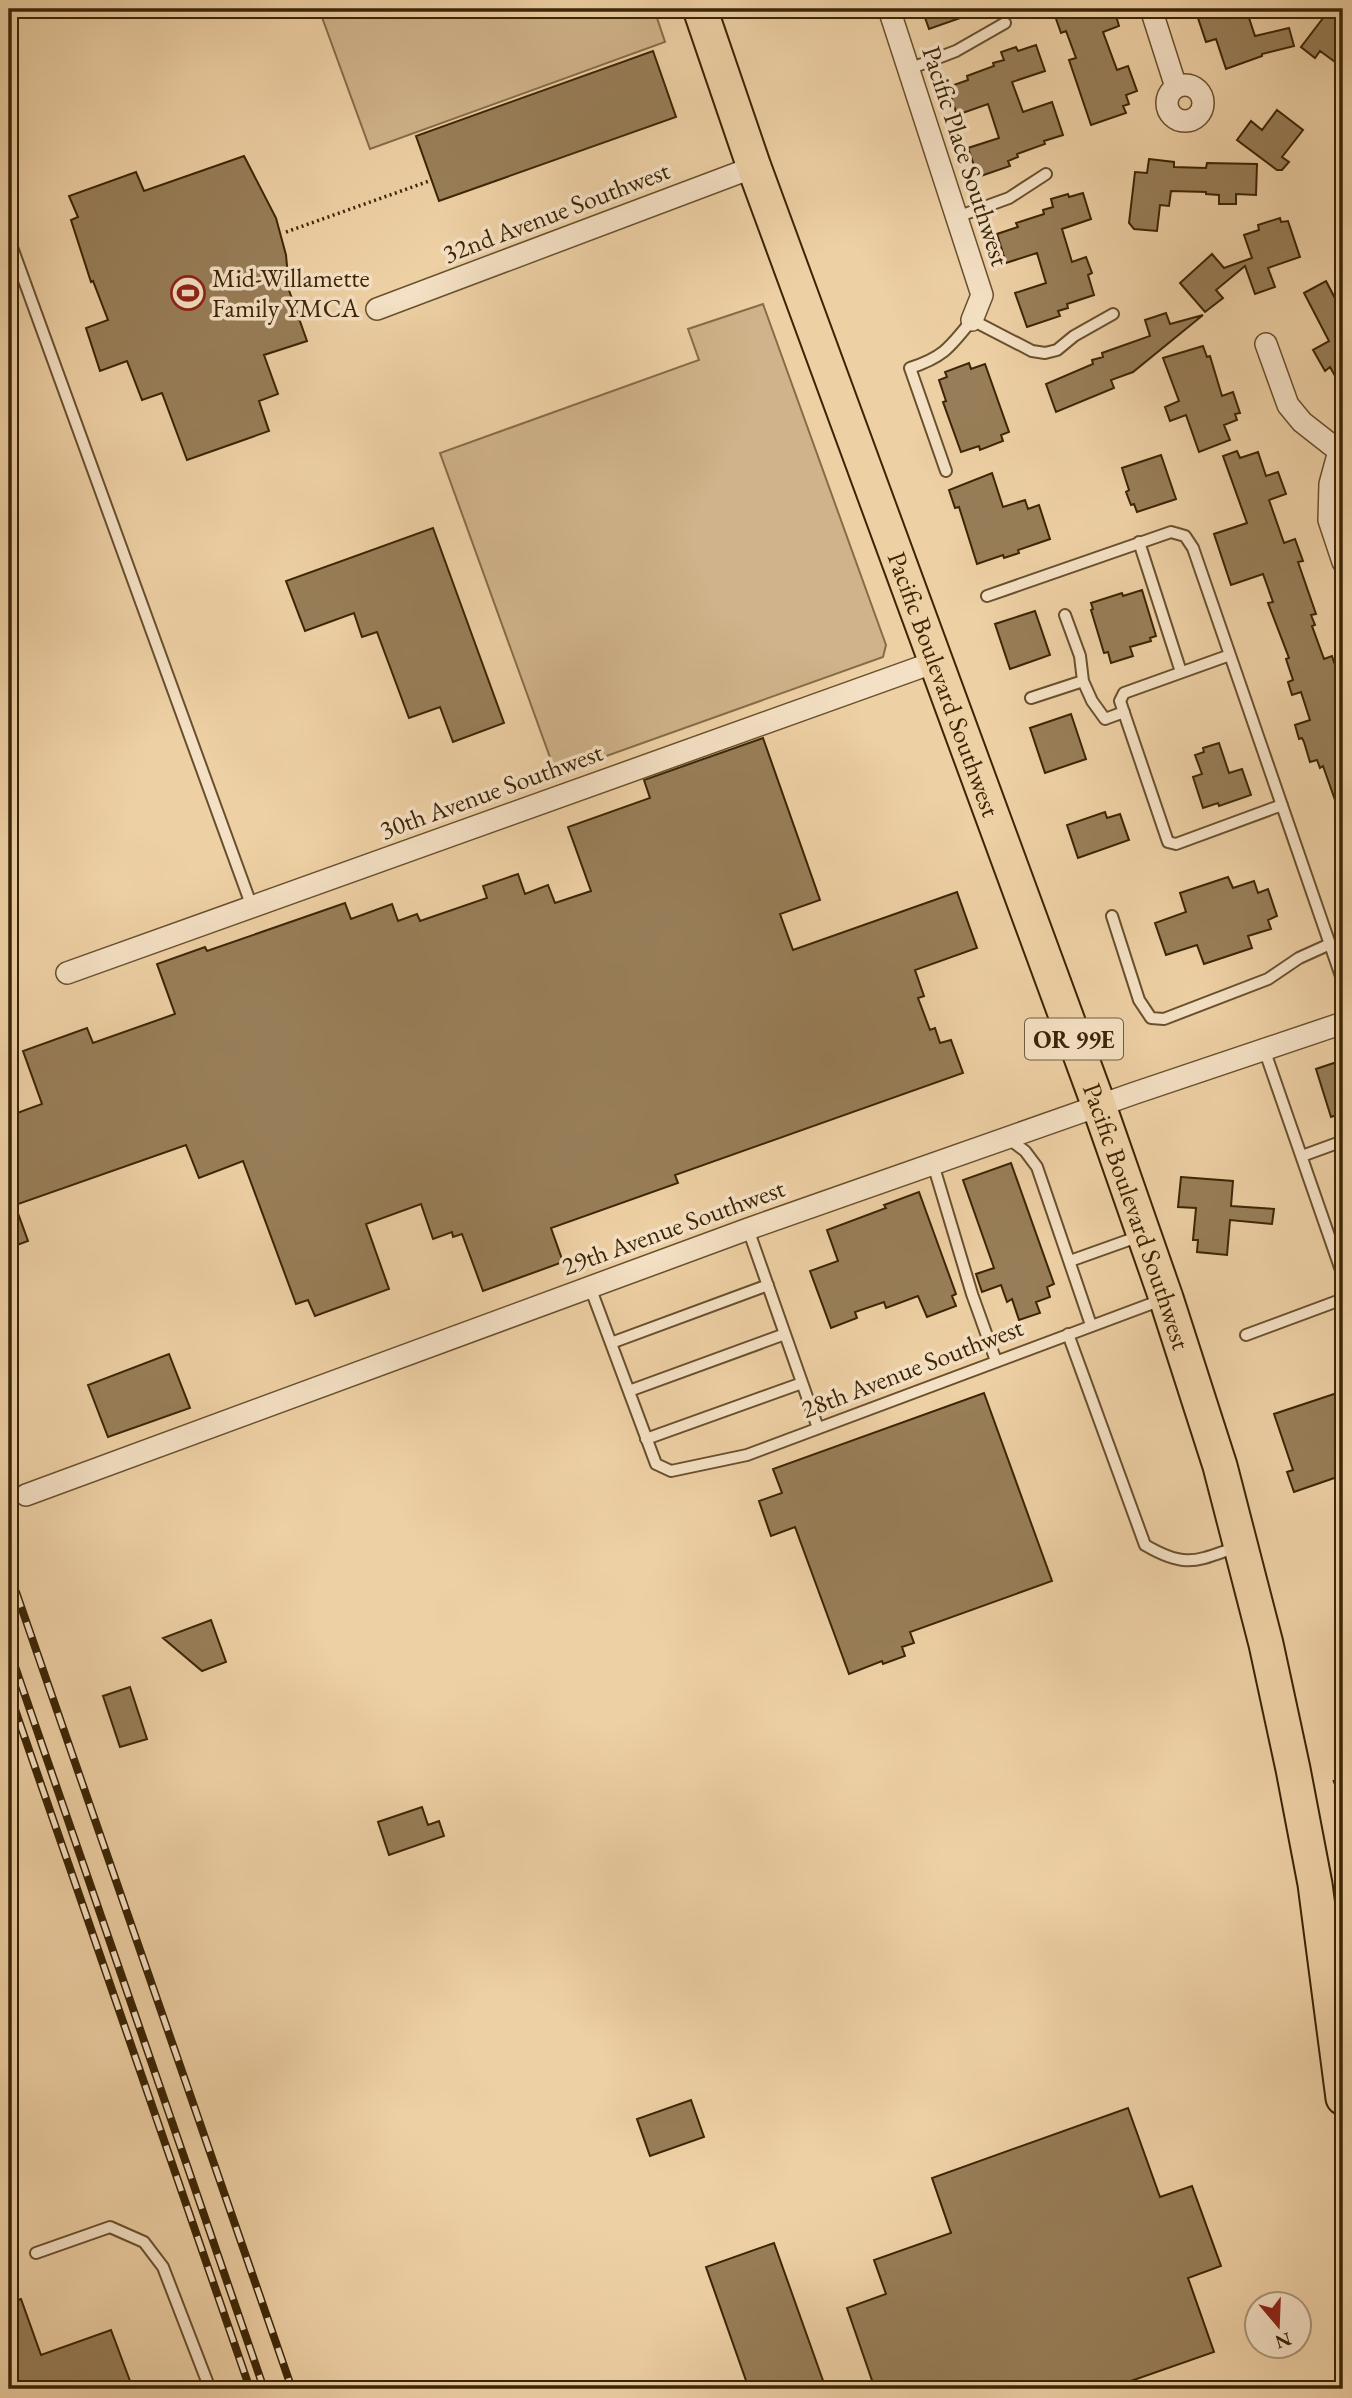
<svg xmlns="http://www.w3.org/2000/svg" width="1352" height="2398" font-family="'EB Garamond',serif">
	<rect width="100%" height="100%" fill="#eed0a5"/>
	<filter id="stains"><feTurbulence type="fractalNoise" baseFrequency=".00286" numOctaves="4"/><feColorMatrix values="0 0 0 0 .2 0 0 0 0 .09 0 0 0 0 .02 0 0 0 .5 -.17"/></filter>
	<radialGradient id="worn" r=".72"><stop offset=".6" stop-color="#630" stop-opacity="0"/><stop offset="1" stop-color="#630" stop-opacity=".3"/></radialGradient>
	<path fill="#d0b38a" stroke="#866c48" stroke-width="2" d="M319 9H654L665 42 370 149Z
		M763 304 886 645 883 657 556 774 440 453 699 360 688 329Z"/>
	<path fill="#987e58" stroke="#3b2505" stroke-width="2" d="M922 9H980V11L929 29Z
		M1076 9H1114L1119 26 1103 32 1117 70 1128 66 1137 91 1126 95 1129 104 1123 106 1126 113 1091 125 1069 60 1076 58 1066 31 1061 33 1055 16Z
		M1195 9H1246L1255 36 1289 28 1294 46 1262 54V56L1226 69 1216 39 1206 42Z
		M1330 9H1343V65L1336 59 1335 62 1320 51 1315 58 1301 47Z
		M1036 45 1045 71 1012 82 1023 112 1052 102 1063 135 1044 141 1045 144 1017 154 1018 157 1008 161 1010 166 978 177 968 148 999 138 988 104 957 115 948 87 968 80 967 76 994 66 993 63 1004 60 1001 52 1016 47 1018 51Z
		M653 51 676 117 439 201 416 136Z
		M1277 110 1303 130 1282 157 1289 162 1282 170H1277L1237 140 1251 121 1262 130Z
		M244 156 276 218 286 255 288 277 285 279 307 341 264 355 278 394 259 401 269 431 187 460 162 393 142 400 127 361 100 371 86 328 108 320 93 281 91 282 71 220 78 217 69 196 136 172 144 191Z
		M1149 159 1174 162V167L1206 168 1207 163 1257 164 1256 195 1236 194V204H1219V195L1206 194V192L1171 191 1169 206 1160 205 1157 231 1134 229 1129 223 1135 172 1147 173Z
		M1083 193 1091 219 1062 229 1072 262 1086 257 1092 273 1088 275 1094 295 1067 304 1068 308 1058 311 1060 316 1027 327 1015 293 1046 283 1037 253 1006 263 997 234 1018 227 1016 223 1044 214 1043 210 1053 207 1051 199 1068 194 1069 197Z
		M1280 218 1281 222 1288 221 1300 257 1268 268 1275 287 1255 294 1245 266 1216 290 1223 298 1205 312 1180 283 1212 254 1224 268 1252 258 1244 235 1259 230 1258 225Z
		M1326 281 1336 300 1343 296V390L1330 367 1325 371 1313 350 1329 341 1304 293Z
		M1166 313 1170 324 1203 315 1133 372 1111 380 1114 388 1056 412 1046 384 1093 364 1092 360 1103 357 1102 353 1150 336 1145 320Z
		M1203 346 1207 357 1210 356 1222 396 1233 392 1240 413 1235 414 1237 420 1224 425 1230 440 1199 452 1186 415 1170 421 1165 407 1179 401 1163 358Z
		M969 363 971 369 985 364 1009 432 1001 435 1003 441 980 450 979 446 961 452 943 402 946 401 939 380 947 377 945 372Z
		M1237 451 1240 458 1258 452 1266 476 1278 472 1286 494 1269 500 1284 543 1295 539 1303 561 1298 562 1316 614 1311 615 1315 625 1312 626 1324 659 1332 656 1343 689V817H1341L1323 766 1320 768 1317 760 1310 762 1304 742 1302 738 1299 739 1295 725 1310 720 1301 692 1292 695 1288 682 1293 680 1286 659 1289 658 1268 603 1273 602 1263 574 1231 585 1214 534 1247 523 1223 456Z
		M1161 455 1176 499 1137 512 1134 504 1131 505 1126 492 1129 490 1122 468Z
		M992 473 1003 507 1025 500 1028 509 1039 505 1050 539 1018 550 1019 553 1004 558 1003 555 977 564 959 507 955 508 949 490Z
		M433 528 504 723 453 742 440 707 409 718 377 632 362 637 354 613 305 631 286 581Z
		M1142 590 1156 636 1150 638 1151 641 1130 647 1133 656 1111 663 1108 652 1104 653 1091 610 1093 609 1091 603 1122 593 1123 596Z
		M1035 611 1050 655 1010 669 995 624Z
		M1071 714 1086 759 1045 773 1030 728Z
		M763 738 820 900 780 914 793 950 957 892 977 948 915 970 924 996 918 998 930 1030 935 1028 940 1043 951 1040 963 1073 675 1175 678 1183 551 1228 563 1262 483 1291 462 1234 453 1237 452 1232 433 1239 421 1204 366 1224 389 1289 315 1316 308 1300 296 1304 243 1161 199 1178 186 1145 15 1205 28 1241 9 1248V1116L42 1104 23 1051 87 1028 93 1043 175 1014 157 964 205 947 207 951 345 903 351 919 392 904 398 921 417 914 420 921 487 898 483 886 518 874 525 894 548 885 555 903 591 891 568 827 650 798 644 780Z
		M1219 743 1229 773 1242 769 1251 795 1219 806 1218 803 1203 808 1193 777 1202 774 1195 755 1204 752 1203 748Z
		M1105 812 1107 818 1120 814 1129 840 1078 858 1067 825Z
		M1228 877 1233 888 1254 881 1258 893 1268 889 1277 916 1268 920 1271 929 1248 936 1252 948 1204 964 1197 945 1166 955 1155 923 1186 912 1180 893Z
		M1343 1060V1113L1331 1117 1316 1069Z
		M1011 1163 1054 1284 1047 1287 1050 1297 1036 1302 1040 1313 1019 1320 1012 1299 1007 1302 1001 1285 982 1292 976 1274 994 1268 963 1180Z
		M1181 1177 1233 1181 1231 1206 1274 1209 1272 1224 1230 1220 1227 1255 1197 1252 1198 1240H1193L1196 1208 1178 1207Z
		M919 1192 956 1294 952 1296 956 1306 927 1317 918 1296 886 1308 884 1302 855 1312 857 1318 831 1328 810 1271 838 1261 827 1230 886 1208 884 1205Z
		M169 1354 190 1408 108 1437 88 1385Z
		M1340 1392 1343 1402V1475L1294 1492 1287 1472 1293 1470 1274 1414Z
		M984 1393 1052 1581 910 1632 914 1643 902 1647 905 1656 883 1664 882 1661 849 1674 795 1527 771 1536 759 1501 782 1493 773 1469Z
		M211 1620 226 1662 202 1671 163 1638Z
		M130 1687 147 1739 120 1747 103 1696Z
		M422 1807 428 1825 439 1821 444 1836 389 1855 378 1822Z
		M691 2100 704 2137 650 2156 637 2119Z
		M1128 2108 1160 2197 1192 2186 1221 2266 1188 2278 1214 2352 1108 2389H875L847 2308 886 2294 874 2260 951 2233 932 2178Z
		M774 2243 826 2389H749L706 2267Z
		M21 2299 41 2355 111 2330 133 2389H9V2303Z"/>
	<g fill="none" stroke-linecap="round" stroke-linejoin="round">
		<g stroke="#68502d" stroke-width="14">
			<path id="service" d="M909 69 956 51 1005 23
				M957 217 1009 198 1046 174
				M9 239 252 907
				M946 471 910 368C944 357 950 347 972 320L1032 351 1045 353 1057 350 1074 336 1113 314
				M1139 542 1181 672
				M987 596 1171 532 1185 536 1193 548 1343 982
				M1065 615 1080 656 1083 681 1092 701 1105 719 1124 712
				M1230 655 1124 693 1120 701 1168 842 1176 844 1282 805
				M1031 698 1083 681
				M1112 916 1139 1000 1151 1018 1164 1019 1268 979 1299 958 1330 944
				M1264 1049 1343 1276
				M1009 1139 1025 1151 1037 1167 1091 1325
				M1302 1156 1343 1141
				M933 1164 972 1294 996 1361
				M748 1229 818 1428
				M1070 1261 1140 1236
				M590 1287 656 1464 671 1471 747 1455 1164 1299
				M1068 1334 1145 1545C1186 1569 1196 1561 1237 1547
				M1246 1335 1343 1299
				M611 1343 768 1285
				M629 1391 785 1334
				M646 1439 802 1383
				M36 2253 110 2227 144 2242 163 2267 210 2389"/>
		</g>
		<g stroke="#68502d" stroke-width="24">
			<path id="minor" d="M889 9 982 295 972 320
				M1151 9 1176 87
				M1167 103a18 18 0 1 1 36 0a18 18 0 1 1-36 0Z
				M377 309 754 167
				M1266 344 1288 405 1302 422 1339 451
				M1343 447 1339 451 1330 484 1329 520 1343 562
				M67 973 935 662
				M26 1495 748 1229 1135 1093 1343 1023"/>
		</g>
		<g stroke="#3b2505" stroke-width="37">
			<g id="primary">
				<path id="s1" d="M700 9 754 167 1099 1106 1166 1298 1220 1466 1266 1644 1293 1769 1315 1884 1343 2098"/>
			</g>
		</g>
		<path stroke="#3b2505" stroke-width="3.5" stroke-dasharray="2 3.5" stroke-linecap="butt" d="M286 232 432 180
			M1333 1782 1343 1779"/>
		<use href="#service" stroke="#f4e0c4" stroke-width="10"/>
		<use href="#minor" stroke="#f4e0c4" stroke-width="21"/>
		<use href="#primary" stroke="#eed0a5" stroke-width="33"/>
		<g stroke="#3b2505" stroke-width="8">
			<path id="rail" d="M16 1592 292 2389
				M9 1649 264 2389
				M9 1692 250 2389"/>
		</g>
		<use href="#rail" stroke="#f4e0c4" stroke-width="5" stroke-dasharray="16" stroke-linecap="butt"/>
	</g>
	<defs>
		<g id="stadium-ring" transform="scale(1.75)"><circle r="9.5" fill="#f4e0c4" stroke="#8f2418" stroke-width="1.5"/><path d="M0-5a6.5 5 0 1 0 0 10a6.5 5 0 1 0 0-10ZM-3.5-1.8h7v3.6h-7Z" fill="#8f2418"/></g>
	</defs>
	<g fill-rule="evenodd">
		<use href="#stadium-ring" x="188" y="293"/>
	</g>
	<g text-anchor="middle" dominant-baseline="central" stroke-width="7" stroke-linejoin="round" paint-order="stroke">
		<rect fill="#f4e0c4" stroke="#725d3e" stroke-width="2" x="1025" y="1018.5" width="98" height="41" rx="5"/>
		<g font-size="24" font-weight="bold" fill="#3b2505">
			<text x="1074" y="1039">OR 99E</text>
		</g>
		<g font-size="26" fill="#3b2505" stroke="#f4e0c4">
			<text transform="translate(966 156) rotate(72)">Pacific Place Southwest</text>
			<text transform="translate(556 212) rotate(-21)">32nd Avenue Southwest</text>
			<text stroke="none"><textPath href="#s1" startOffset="718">Pacific Boulevard Southwest</textPath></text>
			<text transform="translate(491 791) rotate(-20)">30th Avenue Southwest</text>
			<text stroke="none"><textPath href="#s1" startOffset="1284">Pacific Boulevard Southwest</textPath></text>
			<text transform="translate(673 1227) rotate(-20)">29th Avenue Southwest</text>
			<text transform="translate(912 1368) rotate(-21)">28th Avenue Southwest</text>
		</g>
		<g font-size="26" fill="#3b2505" stroke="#f4e0c4" text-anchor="start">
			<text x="212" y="278">Mid-Willamette<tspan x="212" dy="30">Family YMCA</tspan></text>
		</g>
	</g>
	<rect width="1352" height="2398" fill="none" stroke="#eed0a5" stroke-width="35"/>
	<rect x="10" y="10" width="1331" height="2377" fill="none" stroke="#3b2505" stroke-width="3.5"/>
	<rect x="18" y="18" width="1317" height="2363" fill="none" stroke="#3b2505" stroke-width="2"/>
	<g transform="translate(1278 2325) rotate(161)"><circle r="33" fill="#f4e0c4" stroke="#aa9578" stroke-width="2"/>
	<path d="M0-5L12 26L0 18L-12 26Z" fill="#8f2418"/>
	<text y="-10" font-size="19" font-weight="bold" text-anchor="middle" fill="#3b2505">N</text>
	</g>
	<rect width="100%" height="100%" filter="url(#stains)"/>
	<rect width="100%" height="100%" fill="url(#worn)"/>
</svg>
